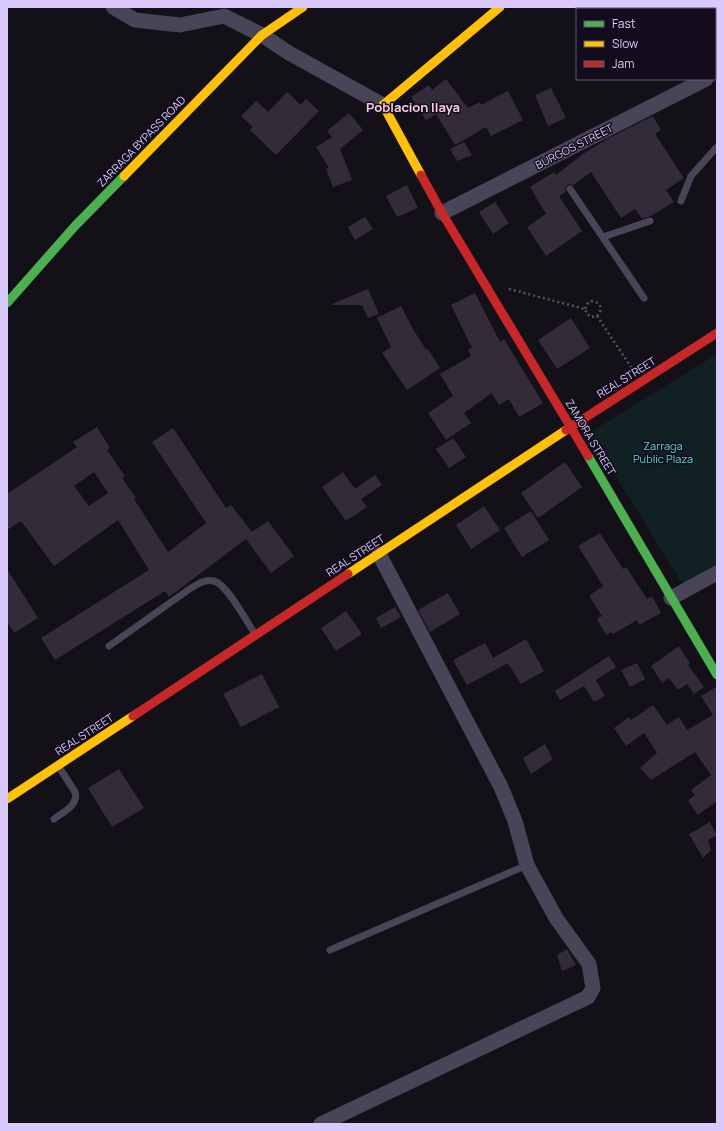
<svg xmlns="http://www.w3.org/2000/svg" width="724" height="1131" font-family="Manrope,sans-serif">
	<rect width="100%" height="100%" fill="#131018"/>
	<path fill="#102023" d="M717 354V566L683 585 589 433Z"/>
	<path fill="#322c3a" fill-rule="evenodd" d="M446 79 468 108 480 102 481 105 508 91 523 120 491 136 486 127 455 145 436 114 426 120 411 97 429 85 432 90Z
		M551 88 566 118 548 126 535 95Z
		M287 92 301 105 306 99 319 111 276 155 250 130 253 127 241 116 256 101 268 112Z
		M349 113 363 130 340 149 352 180 333 187 326 169 329 168 316 147 332 137 327 131Z
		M653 116 661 130 655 134 684 178 666 190 674 202 651 216 642 219 635 209 621 218 591 172 573 185 570 184 567 185 565 189 566 192 559 196 582 231 546 256 527 227 546 214 530 187 554 172 556 175 583 154 609 138Z
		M464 142 472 155 457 161 450 149Z
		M407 185 418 208 397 217 386 196Z
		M495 202 509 223 493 234 479 212Z
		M365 217 373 229 355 240 348 227Z
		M368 289 379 314 368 318 362 305H332V304Z
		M475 293 500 342 504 339 543 403 519 417 509 399 499 405 492 393 464 413 471 423 446 440 428 413 453 396 440 374 471 356 468 350 472 348 451 305Z
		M401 306 413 329 426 350 428 349 440 368 407 390 382 353 391 347 377 318Z
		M571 318 590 348 557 369 538 340Z
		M97 427 110 448 107 450 125 476 122 478 136 498 134 499 168 552 206 523 152 442 173 428 226 508 231 505 252 532 268 521 294 556 271 573 246 539 169 597 165 591 55 660 41 638 149 570 118 520 54 566 21 521 7 530V494L77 447 73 442ZM94 472 108 493 89 506 74 486Z
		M453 438 466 457 449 468 436 449Z
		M565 462 582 487 538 518 521 493Z
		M343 472 355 489 375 475 382 485 361 499 367 507 346 521 322 487Z
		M484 506 500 530 471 549 456 525Z
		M531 511 549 540 522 557 504 528Z
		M600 533 623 569 626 567 647 599 652 596 661 613 639 625 637 620 613 634 612 632 606 635 597 619 602 616 589 596 603 586 578 546Z
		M7 569 38 618 14 633 7 621Z
		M448 593 460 614 430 632 418 610Z
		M395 607 401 617 381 628 376 618Z
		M346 611 362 634 336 651 321 628Z
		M526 639 544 671 521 684 508 663 467 685 453 660 485 643 493 658Z
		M679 646 690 663 688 665 704 687 694 694 687 684 678 690 669 678 662 683 651 666Z
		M609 656 616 667 596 680 605 696 594 702 584 686 560 700 555 691Z
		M637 663 645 679 630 687 621 670Z
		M262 674 279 707 241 727 223 694Z
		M716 687 717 801 698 815 688 801 695 795 691 790 711 775 695 752 651 780 640 768 657 753 644 733 626 746 614 728 629 717 631 720 653 705 667 725 679 717 687 730 713 715 701 696Z
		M545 744 553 759 531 774 523 758Z
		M119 769 144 808 112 827 88 788Z
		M710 822 717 835 708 840 711 850 703 858 689 834Z
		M567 949 576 965 562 971 557 955Z"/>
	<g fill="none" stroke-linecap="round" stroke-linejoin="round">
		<path stroke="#4e5765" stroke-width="2.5" stroke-dasharray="2 3" stroke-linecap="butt" d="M509 289 585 309 587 314 591 317 597 316C601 312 602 307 598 303L591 301 587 304 585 309
			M597 316 631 367"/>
		<path stroke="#494559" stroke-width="7" d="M570 189 644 298
			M681 201 691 176 716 148
			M603 237 650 221
			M109 646 191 588C198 584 205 579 214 581 227 584 247 622 255 634
			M54 819C63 812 79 805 75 792L59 767
			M330 950 527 865"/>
		<path stroke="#494559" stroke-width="15" d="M113 7 135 20 180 25 224 16 262 35 289 53 383 105
			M442 213 706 79
			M671 598 717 573
			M321 1124 588 997 593 988 589 964 556 918 527 865 515 821 501 787 379 554"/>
		<path stroke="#4caf50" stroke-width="9" d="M7 303 75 226 124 176
			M588 456 717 675"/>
		<path stroke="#ffc107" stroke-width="9" d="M421 175 383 105 500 7
			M124 176 262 35 303 7
			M348 574 566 430
			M7 799 133 716"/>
		<path stroke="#c62828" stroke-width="9" d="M421 175 442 213 588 456
			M566 430 717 333
			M133 716 348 574"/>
	</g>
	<g text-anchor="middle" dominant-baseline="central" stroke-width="3" stroke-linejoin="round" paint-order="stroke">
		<g font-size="11" fill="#dacafc" stroke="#120c1c">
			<text transform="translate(141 141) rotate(-46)">ZARRAGA BYPASS ROAD</text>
			<text transform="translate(574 146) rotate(-27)">BURGOS STREET</text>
			<text transform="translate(626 377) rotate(-32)">REAL STREET</text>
			<text transform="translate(591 437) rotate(59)">ZAMORA STREET</text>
			<text transform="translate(355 555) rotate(-33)">REAL STREET</text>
			<text transform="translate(84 734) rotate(-33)">REAL STREET</text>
		</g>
		<g font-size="11" fill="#5bd6d0" stroke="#120c1c">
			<text x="663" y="445">Zarraga<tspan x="663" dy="13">Public Plaza</tspan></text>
		</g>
		<g font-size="13" font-weight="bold" fill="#fccce1" stroke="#120c1c">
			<text x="413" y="107">Poblacion Ilaya</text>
		</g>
	</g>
	<rect width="724" height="1131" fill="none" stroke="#dacafc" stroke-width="16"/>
	<rect x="576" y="8" width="140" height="72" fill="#120c1c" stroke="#625876"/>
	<rect x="584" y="21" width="20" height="6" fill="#4caf50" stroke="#625876"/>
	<text x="612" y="28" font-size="12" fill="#dacafc">Fast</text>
	<rect x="584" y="41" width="20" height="6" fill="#ffc107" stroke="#625876"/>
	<text x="612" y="48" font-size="12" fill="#dacafc">Slow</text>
	<rect x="584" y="61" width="20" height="6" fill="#c62828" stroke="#625876"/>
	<text x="612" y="68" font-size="12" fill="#dacafc">Jam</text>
</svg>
